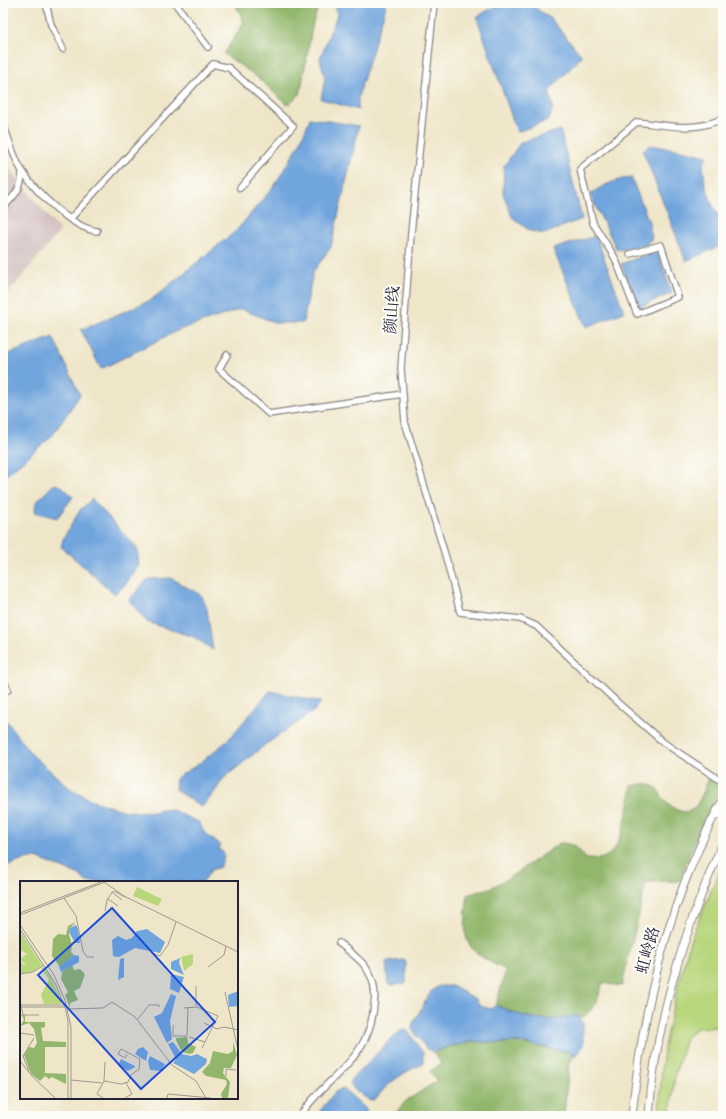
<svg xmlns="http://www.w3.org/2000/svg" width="726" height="1119" font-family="'IM FELL DW Pica','Noto Serif SC',serif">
	<rect width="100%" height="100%" fill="#fdfcf7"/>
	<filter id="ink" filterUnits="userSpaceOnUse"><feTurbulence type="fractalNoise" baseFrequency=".025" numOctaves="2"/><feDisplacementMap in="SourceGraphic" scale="8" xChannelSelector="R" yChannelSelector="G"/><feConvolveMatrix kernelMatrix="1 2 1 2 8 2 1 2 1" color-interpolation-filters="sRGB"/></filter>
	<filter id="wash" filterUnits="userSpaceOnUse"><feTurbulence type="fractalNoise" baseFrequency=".012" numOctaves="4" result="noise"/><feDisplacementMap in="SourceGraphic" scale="16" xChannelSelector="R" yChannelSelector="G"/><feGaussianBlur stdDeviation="0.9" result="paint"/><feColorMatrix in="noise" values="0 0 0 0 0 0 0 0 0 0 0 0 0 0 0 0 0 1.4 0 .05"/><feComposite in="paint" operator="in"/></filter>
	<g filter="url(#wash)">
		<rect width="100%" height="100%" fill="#efe6c9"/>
		<path fill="#d2bfc0" d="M3 161 60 231 3 299Z"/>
		<path fill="#b8d67c" stroke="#6d7c5c" d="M723 862V1027L697 1028 686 1038 675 1075 671 1106 672 1116H659L662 1066 665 1041 679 982 690 941Z"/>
		<path fill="#92b76c" stroke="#5a6c54" d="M235 3H320L313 22 300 94 288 105 257 77 224 54 244 22Z
			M709 778C715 783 720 786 718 794L697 835 679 881 646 882C639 917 629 951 622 986L602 983C599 997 596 1008 583 1017 580 1017 577 1016 574 1016 567 1016 559 1020 550 1020 531 1020 513 1013 496 1005L506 970C492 963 470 954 466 936 464 926 467 906 467 895L490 888 507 879 560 843C573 843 579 849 586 859 593 859 599 860 605 857 623 850 629 803 632 786 638 785 645 782 651 785 658 787 660 795 665 801 668 805 674 809 680 811 697 817 703 791 709 778Z
			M473 1041 501 1043 515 1042 544 1046 549 1049 571 1052 573 1057 569 1062 564 1116H393L406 1101 437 1081 430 1071 441 1064 434 1052 452 1045H458Z"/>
		<path fill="#71a5dd" stroke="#4a648c" d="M335 3H387L358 97V110L321 99 325 78 320 58 337 15Z
			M528 3 551 19 582 56 549 91 553 107 549 120 517 132 477 18C493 4 508 3 528 3Z
			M310 118 359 126 331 247 313 272 303 323H276L241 309 179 330 101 369 81 330 151 300 237 230 274 186 299 145Z
			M560 130 582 219 544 234 530 231 512 217 503 193 504 166 521 142Z
			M650 145 681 150 707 156 703 165 705 183 712 204 723 223V245L686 261 643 151Z
			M631 177 649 222 652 238 646 245 617 250 590 195C601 185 617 180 631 177Z
			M596 236 624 312 586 327 553 249Z
			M657 251 672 293 639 307 621 264Z
			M53 337 80 395 52 436 4 477 3 356Z
			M54 484 63 487 73 497 57 518 35 512 36 502Z
			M92 499 137 548 139 565 125 585 115 594 61 547 63 539 80 510Z
			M171 578 202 596 207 609 213 650 194 637 147 622 129 600 148 579Z
			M270 691 321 702 313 712 266 744 223 779 214 793 202 807 175 790 176 778 200 763 227 741Z
			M3 716 31 754 71 789 96 802 125 811 153 812 167 809 172 810 200 823C204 838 211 835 220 845L219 850 223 852 224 856 220 867 211 870 203 882H86L80 875 36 858 26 859 3 868Z
			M404 960 406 962V982L405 984 390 985 388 983 386 963 388 962Z
			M440 986H452L476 999 480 1006 491 1009 496 1005C523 1018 546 1024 575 1015L579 1017 583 1023V1045L580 1051 573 1057 571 1052 515 1042 501 1043 473 1041 458 1045H452L434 1052 427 1049 413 1031 412 1026C414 1020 418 1015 421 1009 427 999 428 990 440 986Z
			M403 1029 407 1030 423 1053V1064C410 1069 397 1077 386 1087 381 1091 377 1100 370 1101L353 1088 350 1083 351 1079 363 1068 390 1040Z
			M342 1089 345 1090 367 1110V1113L364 1116H316L335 1092Z"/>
	</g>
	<g filter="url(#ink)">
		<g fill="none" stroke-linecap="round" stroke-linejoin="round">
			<g stroke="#888482" stroke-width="8">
				<path id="minor" d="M46 3 51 25 63 49
					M175 3 208 47
					M434 3 411 233 401 368 405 422 446 558 460 612 520 619 536 626 618 703 664 743 723 782
					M3 124C8 137 15 162 23 172 36 192 72 228 97 231
					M3 208C14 196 22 189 22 172
					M70 219 213 64 229 68 293 126 240 188
					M630 254 661 245 678 297 637 314 615 258 593 223 580 169 637 122C666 125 696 133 723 118
					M227 355 219 369 269 414 403 394
					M3 680 8 690
					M716 813 723 818
					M300 1116C327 1074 369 1063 374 1005 376 990 374 978 364 965 358 957 347 950 339 943"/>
			</g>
			<g stroke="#888482" stroke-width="9">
				<path id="major" d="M632 1116C640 1031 658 948 690 869 700 846 710 821 723 800
					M649 1116C655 1021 684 930 723 843"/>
			</g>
			<use href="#minor" stroke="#fff" stroke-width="5.5"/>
			<use href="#major" stroke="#fff" stroke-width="7"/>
		</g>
	</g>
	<g text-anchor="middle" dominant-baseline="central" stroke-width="4" stroke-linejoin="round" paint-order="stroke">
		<g font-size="16" fill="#22223b" stroke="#fdfcf7">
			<text transform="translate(392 310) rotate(-86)">颜山线</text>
			<text transform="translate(648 950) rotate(-74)">虹岭路</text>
		</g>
	</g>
	<g transform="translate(20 881)">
		<rect width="218" height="218" fill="#efe6c9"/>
		<path d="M117 6 142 18 138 25 113 15ZM0 50 22 84 14 90 0 93V80L4 84H6L0 78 7 73 0 69ZM173 73V83L164 90 161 76ZM23 86 31 96 42 121 40 123H24L21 114 29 99 21 87Z" fill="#b8d67c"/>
		<path d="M56 41 50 47 49 53 52 64 51 71 54 74 40 86 32 75 33 58 38 53 46 54 48 45ZM52 84 54 89 60 88 65 93 60 107 54 110 58 119 50 122V127L45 114 48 111 41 98 42 91ZM2 134H5V141H25V146L21 147 23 160 46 161V166H25V192L46 193V203L32 196 29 198 25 195 20 200 11 193 4 174 9 166 14 167 17 162 14 148 9 142 0 145 4 139ZM167 156 168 162 176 166 173 172 169 173 162 171 156 159V157ZM213 161 217 174 211 187H204L203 192 210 201 208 217H202L201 213 207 203 206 199 186 195 182 191 190 182 193 170 208 173 213 170Z" fill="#92b76c"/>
		<path d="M56 44 58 48 60 62H55L49 51 50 47ZM127 48 145 61 140 72 115 67 99 76 93 75 92 59 98 55 106 59 112 57 117 50ZM54 74 59 75V81L41 91 39 86ZM104 77V96L98 99 100 78ZM160 77 159 82 164 94 151 88V81ZM151 93 164 96 159 112 150 108ZM218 110V125L209 126 208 114ZM151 113 156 115 150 140 152 158 147 162 134 136 142 132ZM153 161 162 173 171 175 177 173 187 178 186 183 174 193 153 182 156 178 148 163ZM123 166 128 171 126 180 115 173 118 168ZM130 175 145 183 141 190 130 189 128 180ZM101 178 115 185V186L108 190 98 184Z" fill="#71a5dd"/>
		<path fill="none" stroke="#9d9890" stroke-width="1" d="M84 1 104 15 218 71M94 10 105 16M92 11 102 19M44 17 56 35 63 70 67 76H74M88 18 98 25M85 30 87 19 93 10M0 32 81 1M0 34 85 1M0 44 34 94 45 119 51 146V217M0 48 35 102 45 126 48 140V217M131 72 140 75 148 64 156 41M188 86 204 74 206 65M0 93 13 91 24 84M176 105V125M205 111 218 169M0 121 3 133M0 124H45M0 126H45M164 127 177 126 198 135 182 167M48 128 83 127 92 121 115 136 152 184 176 200 186 217M0 134H19M118 138 129 124H139V126M184 142 197 148 204 146 218 149M153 144V155H167L168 126M0 152 14 154M169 156 185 161M0 180 12 195 35 217M9 190 3 175 14 157M206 195V188L216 189M51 199 82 202M84 200 101 203 108 201 111 194 119 188 120 178 101 168 98 173 105 177 107 173M83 217 77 213 84 200 85 181M105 217 112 213 106 202M147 217 148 213 191 217"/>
		<path fill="#1d4ed8" fill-opacity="0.15" stroke="#1d4ed8" stroke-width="2" d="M92 27 195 141 121 208 18 94Z"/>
		<rect width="218" height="218" fill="none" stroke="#22223b" stroke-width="2"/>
	</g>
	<rect width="726" height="1119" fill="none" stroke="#fdfcf7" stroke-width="16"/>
</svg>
